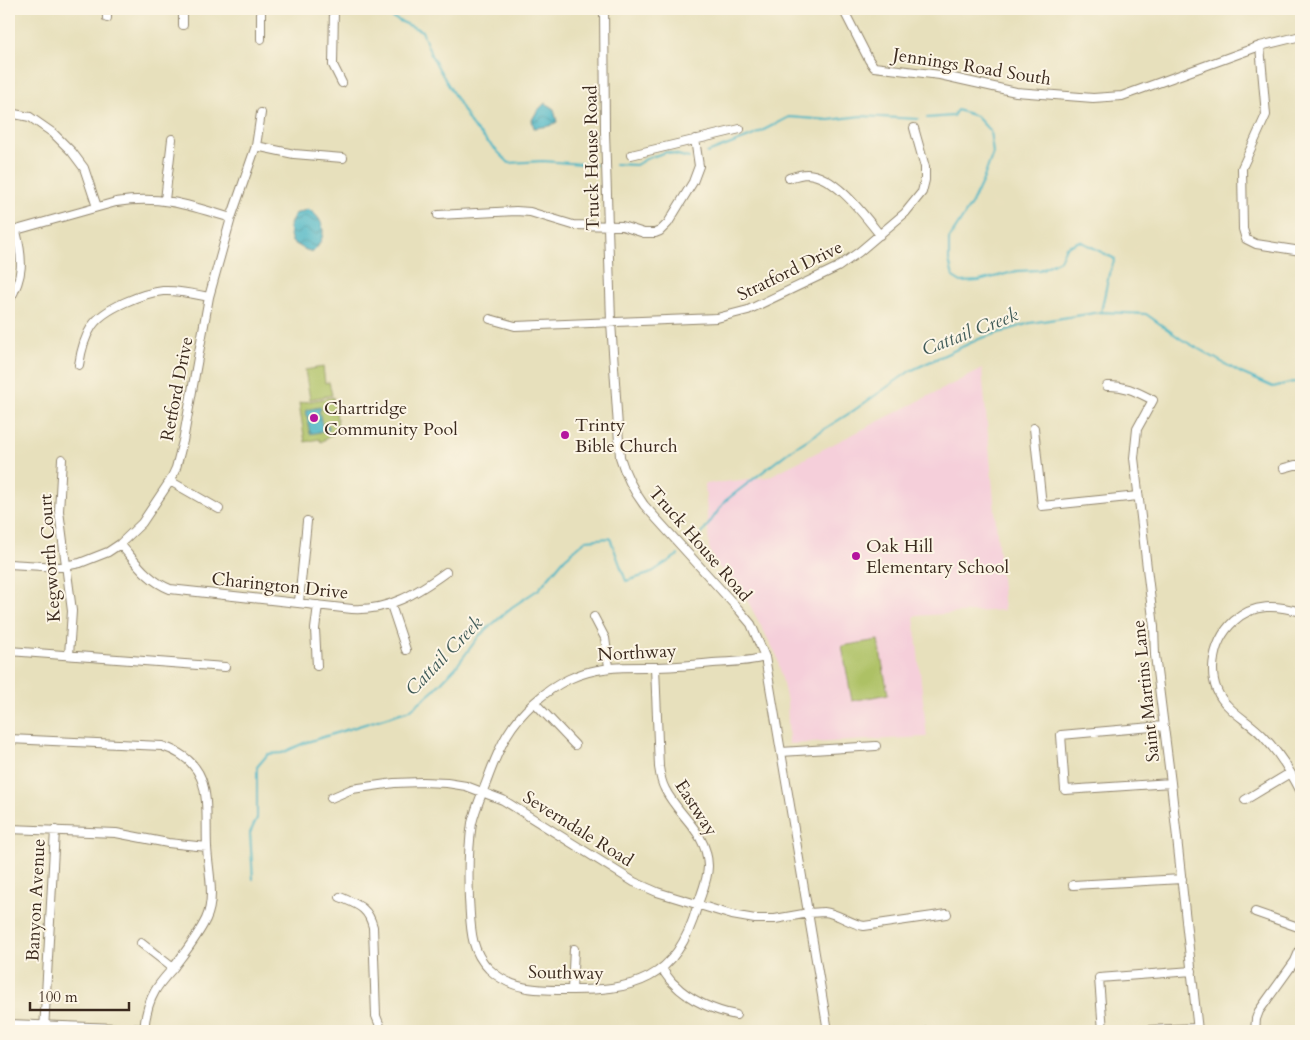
<svg xmlns="http://www.w3.org/2000/svg" width="1310" height="1040" font-family="Cardo,serif">
	<defs>
		<pattern id="water-waves" width="16" height="10" patternUnits="userSpaceOnUse" patternTransform="scale(1.25)"><rect width="16" height="10" fill="#49b5c5"/><path d="M0 5q4-4 8 0t8 0" fill="none" stroke="#3e939f"/></pattern>
	</defs>
	<rect width="100%" height="100%" fill="#fcf5e5"/>
	<filter id="ink" filterUnits="userSpaceOnUse"><feTurbulence type="fractalNoise" baseFrequency=".02" numOctaves="2"/><feDisplacementMap in="SourceGraphic" scale="10" xChannelSelector="R" yChannelSelector="G"/><feConvolveMatrix kernelMatrix="1 2 1 2 8 2 1 2 1" color-interpolation-filters="sRGB"/></filter>
	<filter id="wash" filterUnits="userSpaceOnUse"><feTurbulence type="fractalNoise" baseFrequency=".0096" numOctaves="4" result="noise"/><feDisplacementMap in="SourceGraphic" scale="20" xChannelSelector="R" yChannelSelector="G"/><feGaussianBlur stdDeviation="1.12" result="paint"/><feColorMatrix in="noise" values="0 0 0 0 0 0 0 0 0 0 0 0 0 0 0 0 0 1.4 0 .05"/><feComposite in="paint" operator="in"/></filter>
	<g filter="url(#wash)">
		<rect width="100%" height="100%" fill="#e7e0bc"/>
		<path fill="#f5cfda" d="M982 369 1004 610 914 616 927 737 789 744 787 702 777 656 746 598 716 564 709 548 705 484 768 477Z"/>
		<path fill="#adc165" stroke="#747642" d="M323 367 325 383 329 382 332 395 310 399 305 370Z
			M333 397 339 430 321 442 319 439 305 442 299 403Z
			M878 640 888 694 852 701 842 646Z"/>
		<path fill="url(#water-waves)" stroke="#427072" d="M545 103 554 109 557 122 549 126 534 128 532 120 537 111Z
			M308 209C326 220 328 237 313 252L306 250 292 242C288 230 289 224 295 214Z
			M320 407 321 410H319L322 426 329 425V430L310 434 306 410Z"/>
		<g fill="none" stroke-linecap="round" stroke-linejoin="round">
			<path stroke="#49b5c5" stroke-width="2" d="M393 18 422 31 431 55 472 126 509 163 543 161 596 165
				M927 118 953 116 957 110 976 116 990 131 993 153 983 180 972 203 949 239V260L953 277 961 282 979 281 1017 271 1040 270 1060 260 1066 247 1080 241 1115 259 1109 274 1101 312
				M707 153 752 136 789 117 829 120 861 116 918 119
				M615 164 636 165 646 159 666 152 689 158
				M690 544 699 538 725 501 791 450 853 411 910 371 979 339 1030 323 1101 312 1146 314 1181 339 1241 373 1273 387 1293 382 1301 383
				M253 879 250 833 257 818V767L268 754 282 753 304 743 410 710 432 692 456 667 479 636 512 607 539 589 565 558 586 540 610 538 626 581 649 574 678 555"/>
		</g>
	</g>
	<g filter="url(#ink)">
		<g fill="none" stroke-linecap="round" stroke-linejoin="round">
			<g stroke="#91856d" stroke-width="10">
				<path id="street" d="M261 9V39
					M334 9 333 65 342 83
					M604 9 605 131 611 322 620 457C625 474 633 490 644 505L740 611 751 624 765 657 828 1031
					M843 9 869 60 874 67 940 75 1016 92 1093 98 1122 96 1260 46 1301 36
					M107 18V9
					M183 25V9
					M1260 46 1266 115 1242 168 1243 229 1246 239 1256 244 1301 251
					M9 113 30 117 53 133 72 152 84 168 97 207
					M256 146 294 154 343 158
					M631 155 740 129
					M789 178C795 176 801 174 807 174 835 175 864 215 880 235
					M165 200 172 139
					M438 215 516 211 530 212 573 225 622 226 644 233H655L660 231 668 223 693 182 699 166 695 139
					M9 232 116 202C161 195 189 205 231 218
					M9 301C24 276 23 260 16 231
					M490 319 515 326 717 318 748 310 838 267 859 252 905 213 922 192 925 180V167L914 128
					M79 365C81 351 84 338 92 326 104 308 143 293 163 291 178 290 195 294 209 297
					M1107 386C1125 385 1137 392 1153 400L1137 429 1134 458 1154 627 1155 655 1171 783 1198 1031
					M1034 428 1042 506 1138 496
					M62 459 59 511 72 611 69 655
					M1284 468 1295 465H1301
					M170 481 219 509
					M120 544C136 562 147 580 170 589L352 609C389 611 417 593 446 572
					M9 564 59 567 80 563 108 552 120 544 142 523 170 481 176 468 183 441 209 297 231 218 256 146 261 113
					M299 602 307 521
					M391 605 406 650
					M1301 612C1277 605 1254 603 1234 621 1211 642 1204 683 1228 706 1238 717 1252 724 1263 736 1278 752 1291 772 1301 792
					M594 617 605 638 609 667
					M9 651 225 667
					M317 666 315 629 318 605
					M655 667 659 767C660 774 661 782 665 789 678 816 707 831 708 866 708 880 701 894 697 907 676 981 635 991 564 990 536 990 511 990 489 969 469 949 471 925 469 899 468 873 468 849 472 823 475 810 481 796 486 783 492 767 498 750 507 735 520 713 545 690 569 679 596 666 623 667 652 667 672 667 693 665 713 663 731 662 748 662 765 657
					M535 703 575 745
					M1163 726 1061 735 1065 790 1171 783
					M9 739 162 746C215 763 205 803 207 847 208 870 216 898 206 919 198 936 185 952 174 967 167 975 160 982 155 991 148 1003 145 1018 144 1031
					M781 752 876 746
					M331 798 352 789 394 783 422 782 447 783 466 786 503 800 634 882 657 892 732 915 755 919H775L809 913 824 912C838 913 850 924 864 926L947 914
					M1245 800 1290 773
					M9 829 116 833 168 843 207 847
					M1073 885 1182 879
					M340 897C358 905 368 907 373 927L376 1016 382 1031
					M1255 912 1301 928
					M141 943 173 968
					M662 969C666 974 669 980 674 984 689 1000 715 1011 736 1015
					M572 990 574 949
					M9 1024 144 1029
					M44 1031 55 830
					M929 1031H931
					M1103 1031 1099 978 1192 971
					M1123 1031 1198 1028
					M1255 1031 1256 1019 1259 1011 1295 961 1301 947"/>
			</g>
			<use href="#street" stroke="#fff" stroke-width="8"/>
		</g>
	</g>
	<g fill="#b5179e" stroke="#fcf5e5" stroke-width="2">
		<circle cx="314" cy="418" r="5"/>
		<circle cx="565" cy="435" r="5"/>
		<circle cx="856" cy="556" r="5"/>
	</g>
	<g text-anchor="middle" dominant-baseline="central" stroke-width="4" stroke-linejoin="round" paint-order="stroke">
		<g font-size="18" fill="#3b2a1e" stroke="#fcf5e5">
			<text transform="translate(972 67) rotate(9)">Jennings Road South</text>
			<text transform="translate(592 158) rotate(-91)">Truck House Road</text>
			<text transform="translate(790 271) rotate(-26)">Stratford Drive</text>
			<text transform="translate(177 389) rotate(-79)">Retford Drive</text>
			<text transform="translate(700 544) rotate(49)">Truck House Road</text>
			<text transform="translate(50 558) rotate(-94)">Kegworth Court</text>
			<text transform="translate(280 586) rotate(6)">Charington Drive</text>
			<text transform="translate(637 653) rotate(-3)">Northway</text>
			<text transform="translate(1146 691) rotate(-96)">Saint Martins Lane</text>
			<text transform="translate(696 808) rotate(57)">Eastway</text>
			<text transform="translate(578 829) rotate(32)">Severndale Road</text>
			<text transform="translate(36 900) rotate(-87)">Banyon Avenue</text>
			<text transform="translate(566 973) rotate(1)">Southway</text>
		</g>
		<g font-size="18" fill="#3b2a1e" stroke="#fcf5e5" text-anchor="start">
			<text x="324" y="408">Chartridge<tspan x="324" dy="21">Community Pool</tspan></text>
			<text x="575" y="425">Trinty<tspan x="575" dy="21">Bible Church</tspan></text>
			<text x="866" y="546">Oak Hill<tspan x="866" dy="21">Elementary School</tspan></text>
		</g>
		<g font-size="19" font-style="italic" fill="#405b58" stroke="#fcf5e5">
			<text transform="translate(970 332) rotate(-21)">Cattail Creek</text>
			<text transform="translate(444 656) rotate(-46)">Cattail Creek</text>
		</g>
	</g>
	<rect width="1310" height="1040" fill="none" stroke="#fcf5e5" stroke-width="30"/>
	<path d="M30 1002v8h99v-8" fill="none" stroke="#3b2a1e" stroke-width="2.5"/>
	<text x="38" y="1002" font-size="15" fill="#3b2a1e" stroke="#fcf5e5" stroke-width="4" paint-order="stroke">100 m</text>
</svg>
